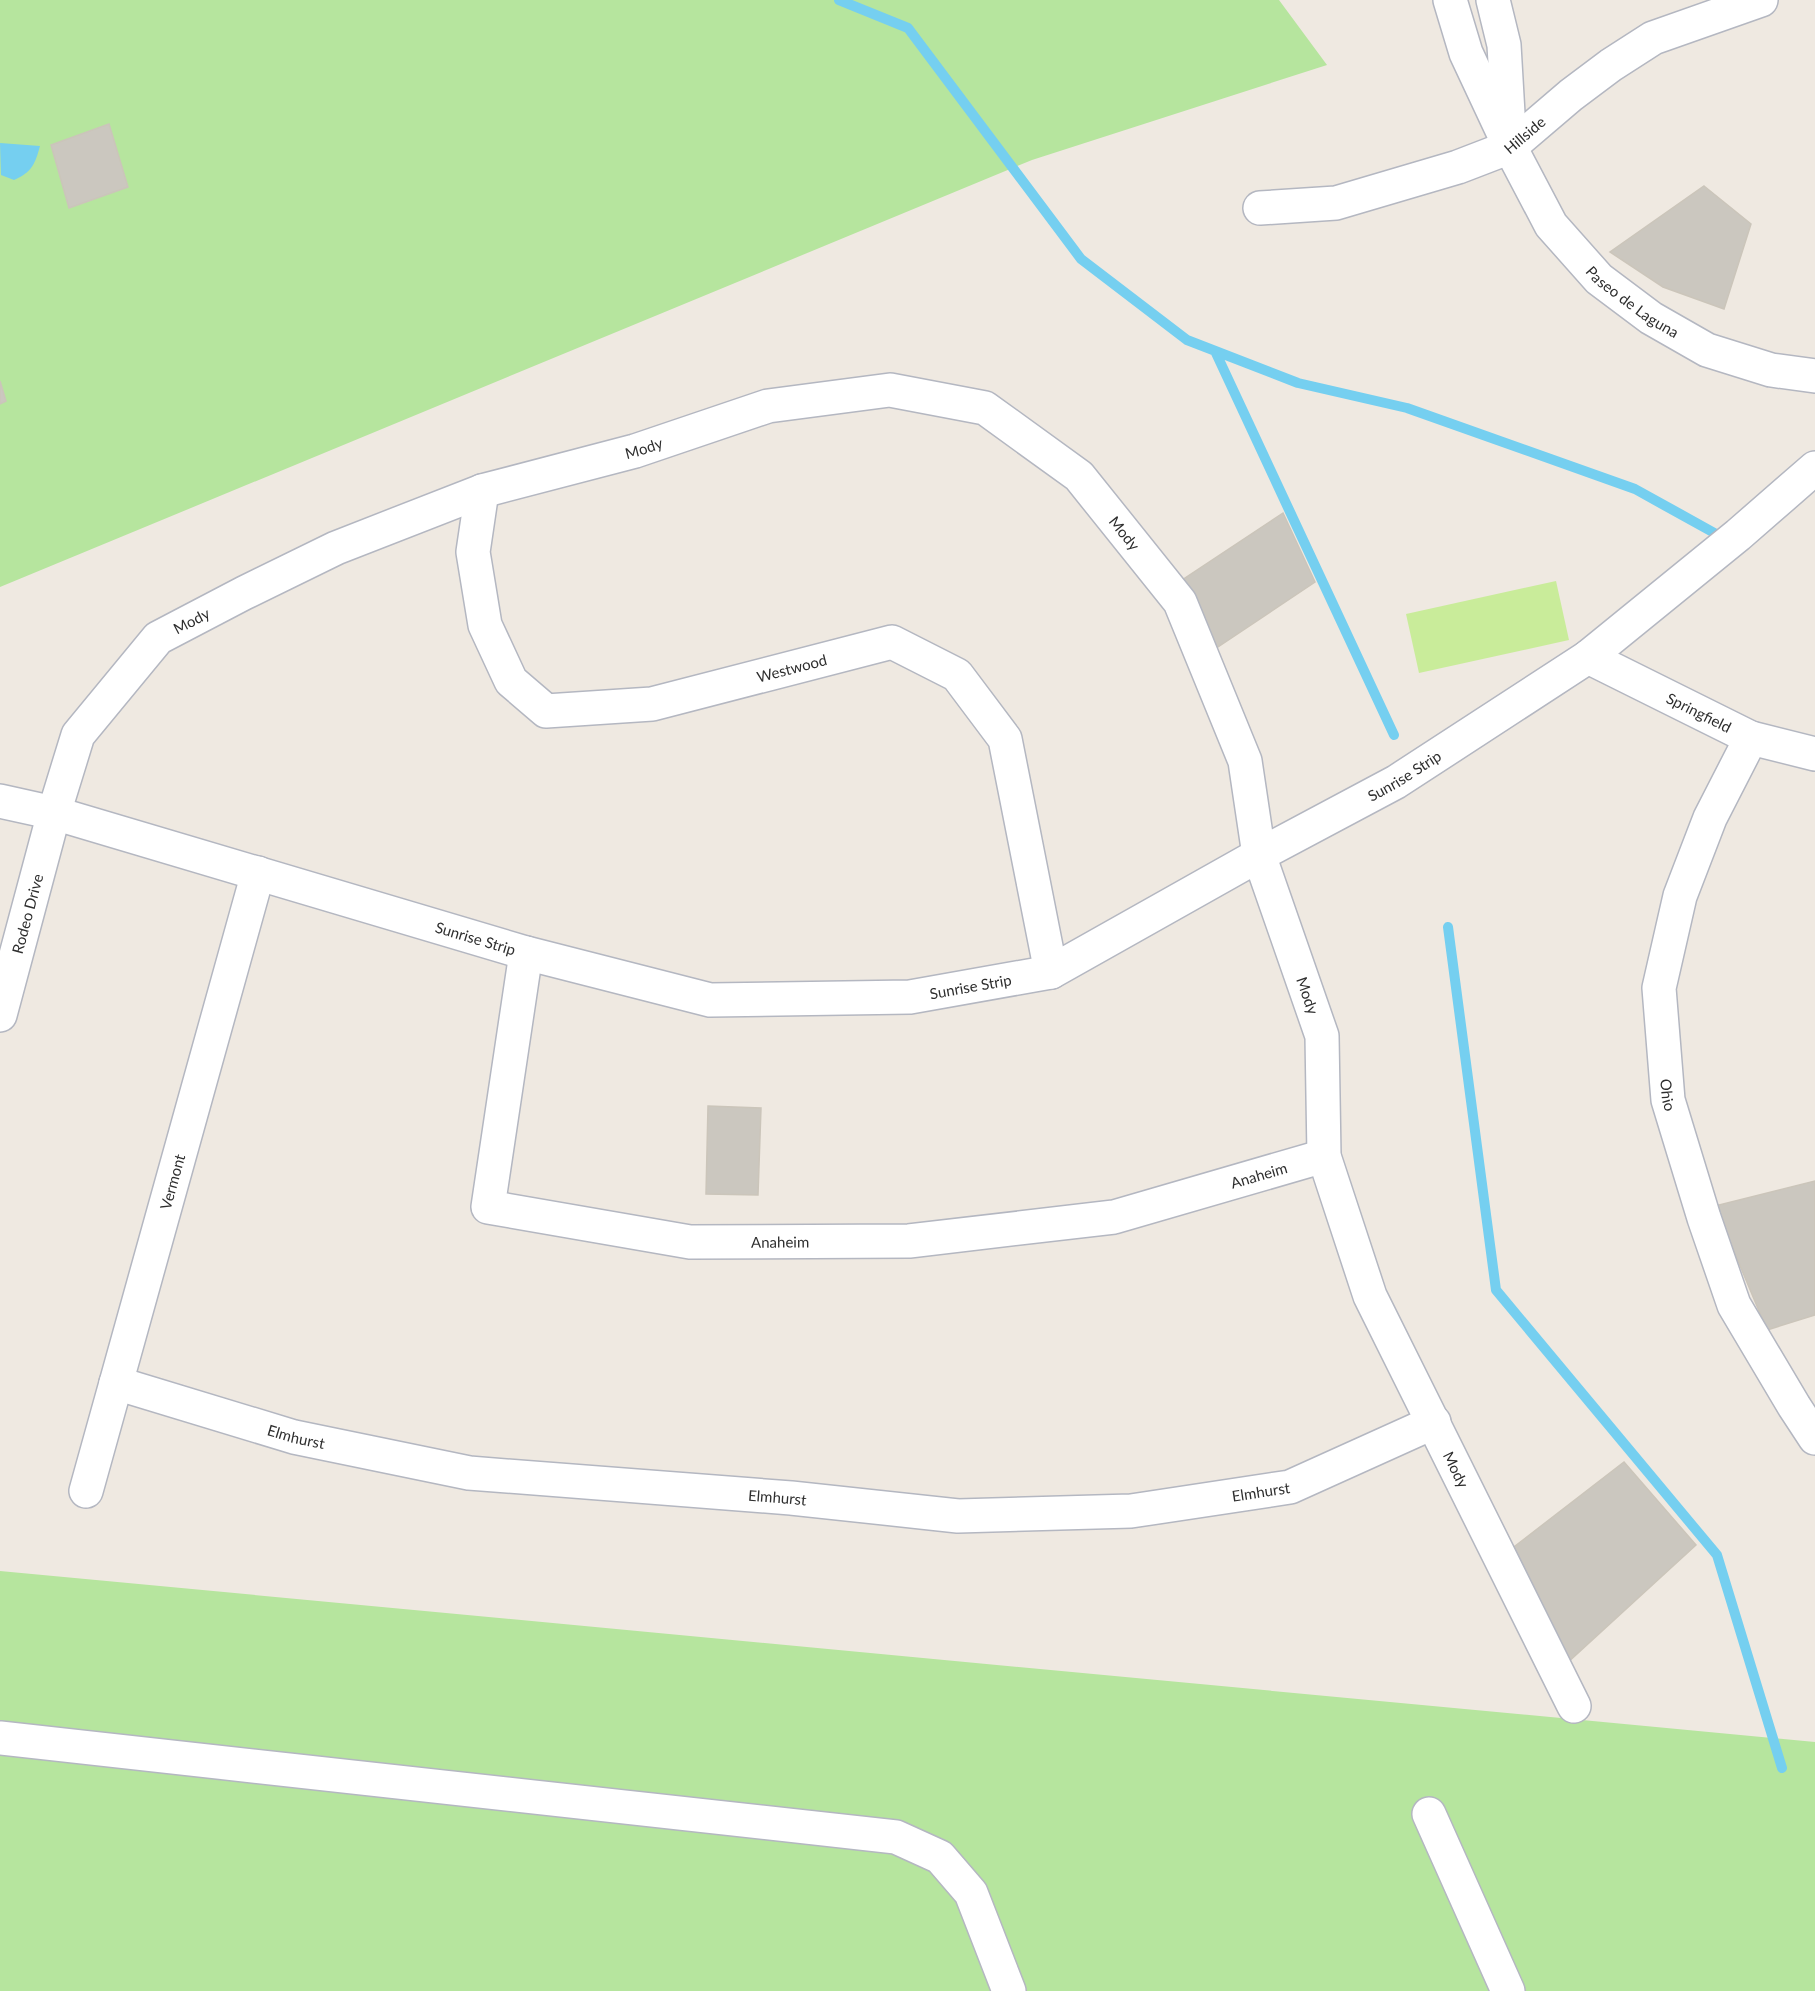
<svg xmlns="http://www.w3.org/2000/svg" width="1815" height="1991" font-family="Lato,sans-serif">
	<rect width="100%" height="100%" fill="#efe9e1"/>
	<path fill="#b6e59e" d="M0 0H1279L1327 65 1032 160 0 587Z
		M0 1571 1815 1742V1991H0Z"/>
	<path fill="#c9ec9a" d="M1556 581 1569 640 1419 673 1406 614Z"/>
	<path fill="#75cff0" d="M0 143 40 146C35 164 32 172 14 180L1 175Z"/>
	<g fill="none" stroke-linecap="round" stroke-linejoin="round">
		<path stroke="#75cff0" stroke-width="10" d="M839 0 908 28 1081 259 1187 340 1298 383 1407 408 1635 489 1727 540
			M1215 351 1394 735
			M1448 927 1496 1290 1717 1555 1782 1768"/>
	</g>
	<path fill="#cbc7bf" stroke="#cbc5ba" stroke-width="1.5" d="M109 124 128 187 69 208 51 145Z
		M1704 186 1751 224 1724 309 1663 287 1610 252Z
		M0 381 6 401 0 404Z
		M1283 513 1315 582 1209 653 1176 584Z
		M708 1106 761 1108 758 1195 706 1194Z
		M1815 1181V1315L1767 1330 1715 1206Z
		M1624 1462 1696 1545 1566 1664 1510 1550Z"/>
	<g fill="none" stroke-linecap="round" stroke-linejoin="round">
		<g stroke="#b4b7c1" stroke-width="36">
			<g id="minor">
				<path id="s1" d="M1450 0 1466 53 1510 147 1551 225 1599 279 1651 318 1707 350 1771 370 1815 376"/>
				<path d="M1493 0 1504 45 1509 131"/>
				<path id="s2" d="M1260 208 1336 203 1458 167 1510 147 1571 95 1611 65 1653 38 1761 0"/>
				<path id="s3" d="M482 491 473 552 485 625 511 681 546 711 652 704 892 642 957 675 1005 739 1051 972"/>
				<path id="s4" d="M1588 657 1751 738 1815 754"/>
				<path id="s5" d="M1751 738 1710 818 1680 896 1659 988 1668 1100 1704 1218 1734 1305 1794 1406 1815 1438"/>
				<path id="s6" d="M0 801 54 813 526 953 710 1000 910 997 1051 972 1259 855 1396 782 1588 657 1738 535 1815 468"/>
				<path id="s7" d="M526 953 488 1207 690 1242 909 1241 1114 1217 1324 1156"/>
				<path id="s8" d="M0 1015 54 813 78 735 158 638 244 593 336 548 482 491 635 451 768 406 890 390 985 408 1079 476 1180 602 1245 761 1259 855 1322 1036 1324 1156 1370 1296 1574 1706"/>
				<path id="s9" d="M116 1383 294 1437 469 1473 791 1498 958 1516 1131 1511 1290 1487 1434 1422"/>
				<path id="s10" d="M86 1491 258 873"/>
				<path d="M0 1738 896 1837 940 1857 971 1893 1009 1991"/>
				<path d="M1429 1814 1508 1991"/>
			</g>
		</g>
		<use href="#minor" stroke="#fff" stroke-width="33"/>
	</g>
	<g text-anchor="middle" dominant-baseline="central" stroke-width="4.5" stroke-linejoin="round" paint-order="stroke">
		<g font-size="15" fill="#2e2e2e" stroke="#fff">
			<text stroke="none"><textPath href="#s2" startOffset="278">Hillside</textPath></text>
			<text stroke="none"><textPath href="#s1" startOffset="360">Paseo de Laguna</textPath></text>
			<text stroke="none"><textPath href="#s8" startOffset="940">Mody</textPath></text>
			<text stroke="none"><textPath href="#s8" startOffset="1480">Mody</textPath></text>
			<text stroke="none"><textPath href="#s8" startOffset="454">Mody</textPath></text>
			<text stroke="none"><textPath href="#s3" startOffset="494">Westwood</textPath></text>
			<text stroke="none"><textPath href="#s4" startOffset="124">Springfield</textPath></text>
			<text stroke="none"><textPath href="#s6" startOffset="1485">Sunrise Strip</textPath></text>
			<text stroke="none"><textPath href="#s8" startOffset="105">Rodeo Drive</textPath></text>
			<text stroke="none"><textPath href="#s6" startOffset="495">Sunrise Strip</textPath></text>
			<text stroke="none"><textPath href="#s6" startOffset="999">Sunrise Strip</textPath></text>
			<text stroke="none"><textPath href="#s8" startOffset="1984">Mody</textPath></text>
			<text stroke="none"><textPath href="#s5" startOffset="375">Ohio</textPath></text>
			<text stroke="none"><textPath href="#s7" startOffset="1038">Anaheim</textPath></text>
			<text stroke="none"><textPath href="#s10" startOffset="321">Vermont</textPath></text>
			<text stroke="none"><textPath href="#s7" startOffset="552">Anaheim</textPath></text>
			<text stroke="none"><textPath href="#s9" startOffset="188">Elmhurst</textPath></text>
			<text stroke="none"><textPath href="#s8" startOffset="2488">Mody</textPath></text>
			<text stroke="none"><textPath href="#s9" startOffset="1160">Elmhurst</textPath></text>
			<text stroke="none"><textPath href="#s9" startOffset="674">Elmhurst</textPath></text>
		</g>
	</g>
</svg>
